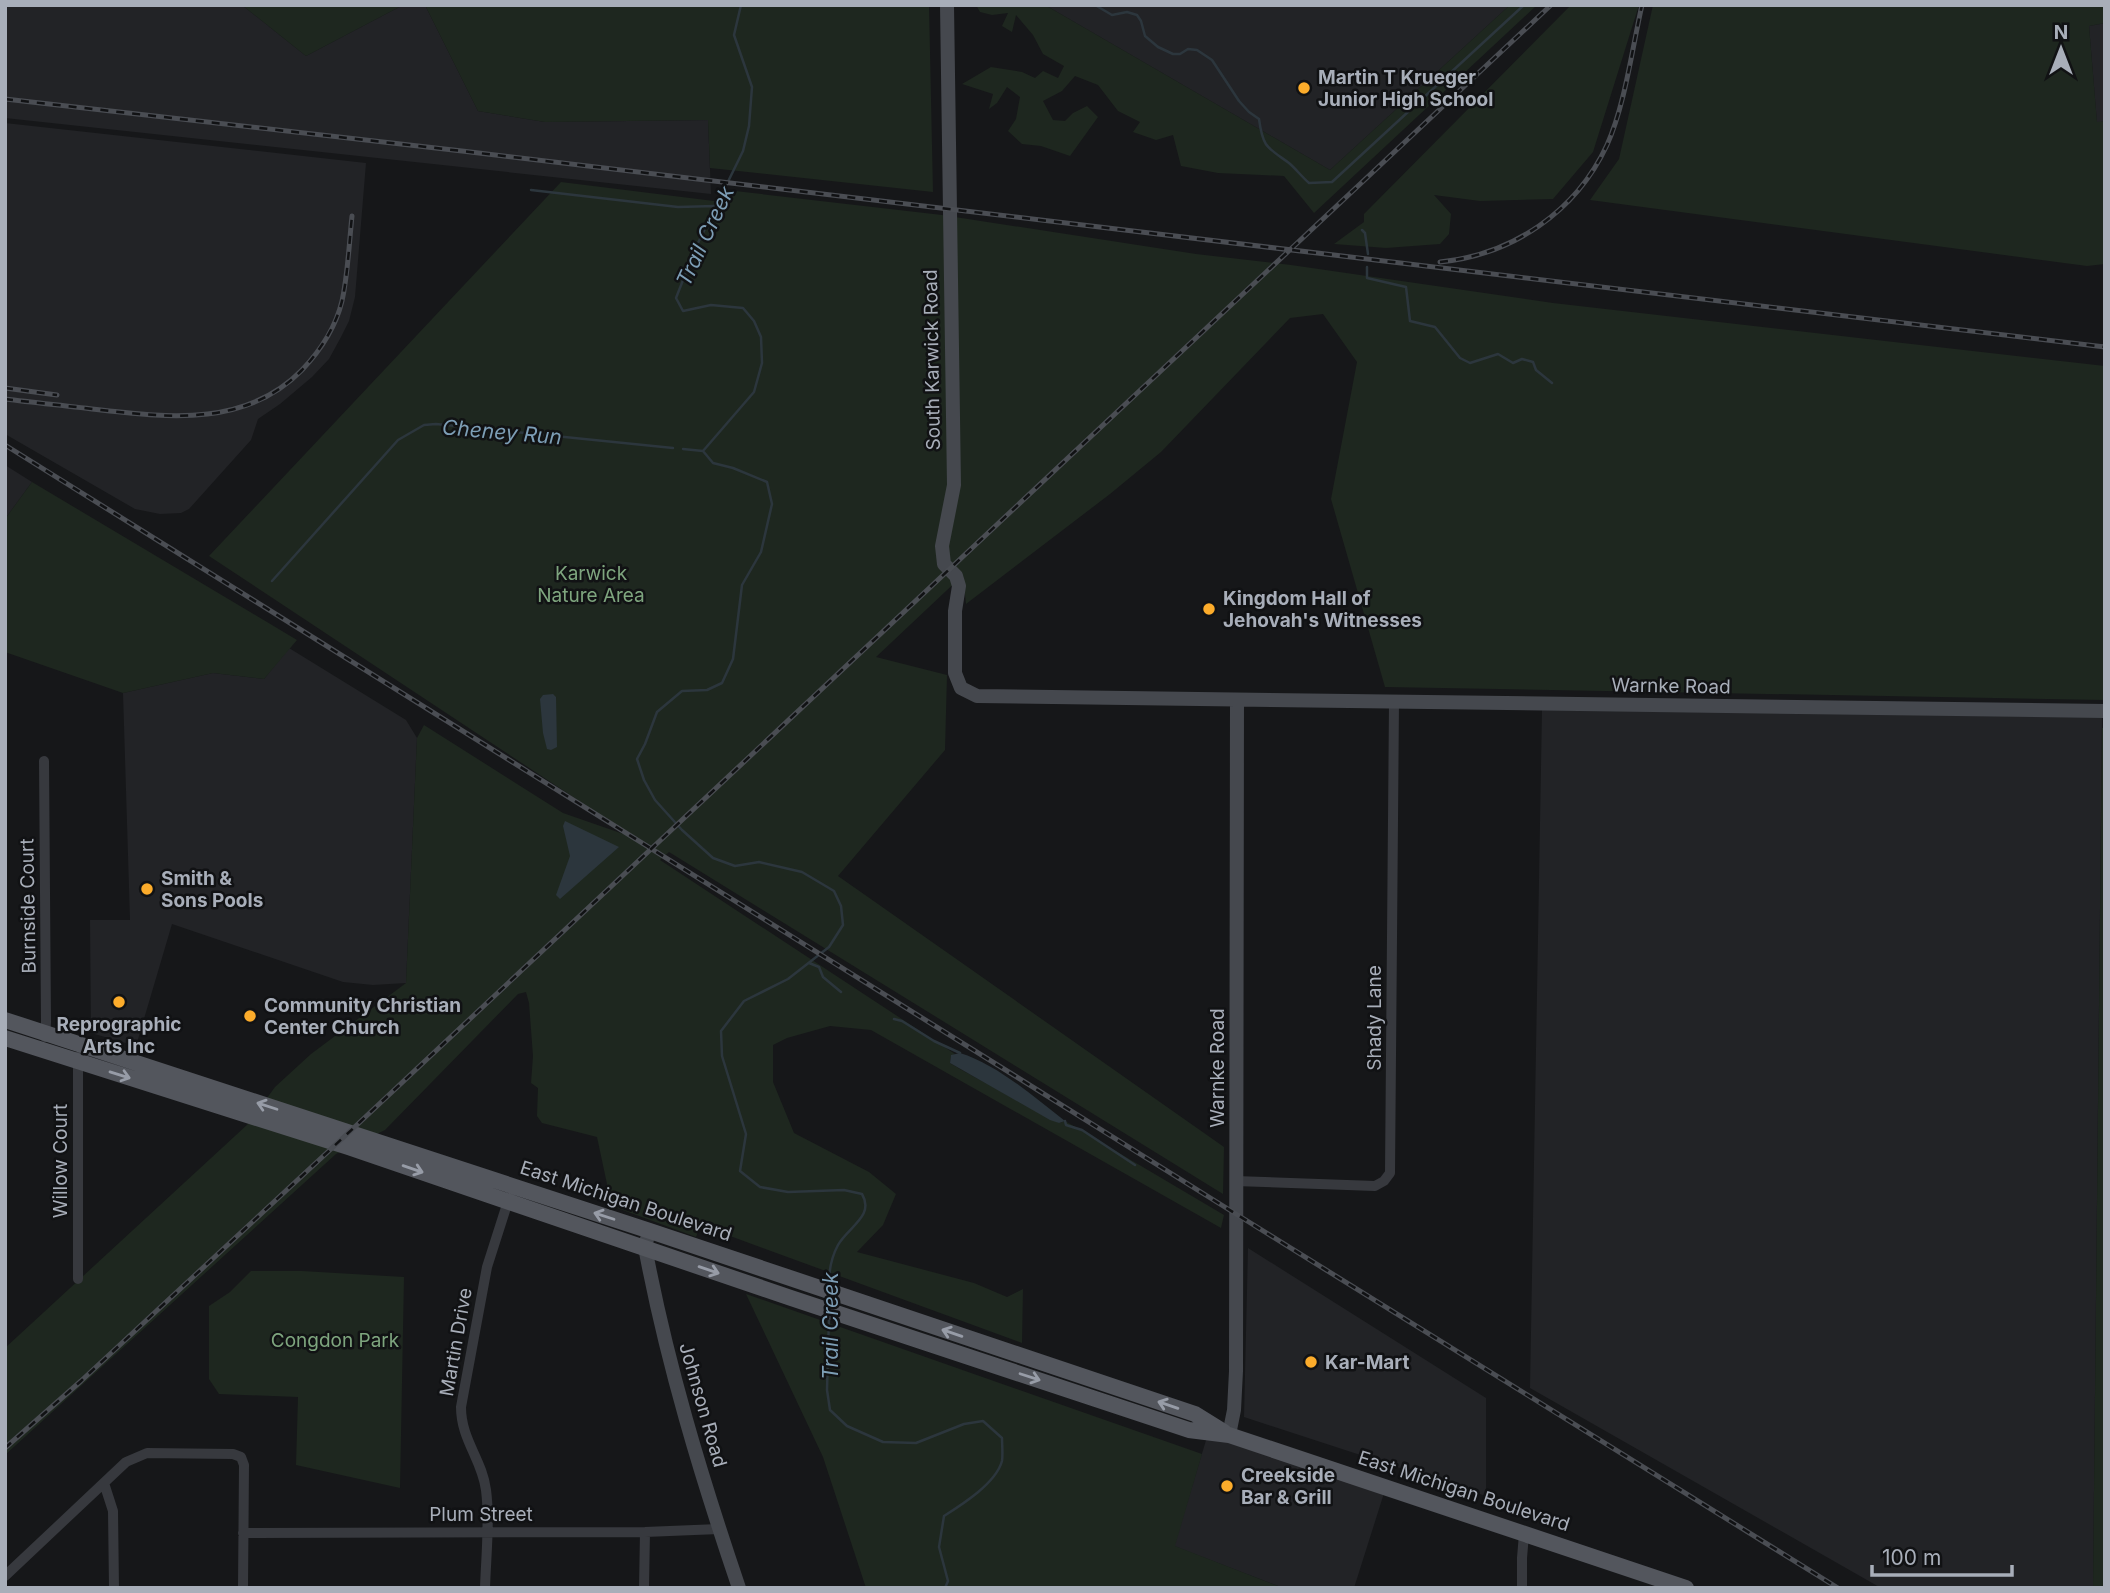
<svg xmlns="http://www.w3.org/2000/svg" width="2110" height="1593" font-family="Inter,sans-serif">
	<rect width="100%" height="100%" fill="#161719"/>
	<path fill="#222326" d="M5 5H242L306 56 403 5H425L478 111 545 122 708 120 711 194 5 118Z
		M1045 5H1510L1330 170Z
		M2105 23V121L2097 123 2089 26Z
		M5 123 366 163 355 297 349 321 341 337 329 359 312 377 280 404 258 419 251 440 189 509 181 513 160 514 135 509 5 434Z
		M5 465 32 482 5 519Z
		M289 648 406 720 417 738 406 983 373 985 343 982 172 924 136 1046 91 1033 90 920H130L123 693 213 673 264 679Z
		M1542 710 2102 715 2093 1588H1881L1530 1388Z
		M1248 1248 1486 1398V1496L1244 1417Z
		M1207 1437 1227 1438 1385 1490 1354 1588H1283L1174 1546Z"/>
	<path fill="#1e271f" d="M242 5H403L306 56Z
		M425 5H929L933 192 710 168 708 120 545 122 478 111Z
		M976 5H1045L1330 170 1510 5H1537L1314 213 1284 176 1218 173 1181 166 1173 135 1156 140 1133 132 1140 122 1118 111 1098 85 1075 76 1062 91 1043 101 1053 120 1065 121 1073 113 1087 106 1098 117 1070 156 1041 146 1022 144 1008 131 1016 119 1020 97 1007 87 997 103 989 109 993 94 962 84 991 67 1022 72 1035 78 1043 71 1058 78 1064 66 1043 54 1033 35 1016 15 1012 32 1002 26 1008 13 992 15 980 12Z
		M1571 5H1639L1593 152 1553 199 1480 201 1434 195 1451 214 1449 234 1440 244 1386 248 1334 244 1364 222V214Z
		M1653 5H2105V23L2089 26 2097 122 2105 121V264L2087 266 1590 200 1619 159Z
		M561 182 714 201 735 191 942 215 1196 254 1291 265 1553 303 2105 366V700L1385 687 1331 499 1357 362 1323 314 1290 318 1161 452 1110 494 966 604 963 575 876 657 947 675 945 750 838 876 1224 1147 1223 1194 669 852 660 860 955 1054 951 1056 950 1063 960 1069 1059 1123 1065 1121 1224 1215 1221 1228 871 1030 830 1026 787 1038 773 1045V1082L794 1133 869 1172 896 1194 883 1225 857 1252 974 1283 1007 1297 1023 1289 1022 1343 722 1233 723 1227 703 1220 696 1237 601 1202 607 1184 597 1137 542 1123 537 1116 538 1088 531 1083 533 1056 529 1003 526 992 518 994 385 1130 336 1154 5 1455V1348L248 1124 275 1087 311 1054 406 983 417 738 424 725 563 813 635 838 209 556Z
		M32 482 297 640 264 679 213 673 123 693 5 652V519Z
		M2102 728H2105V1588H2093Z
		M251 1271H302L404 1277 400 1488 296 1465 298 1397 219 1394 209 1379V1306L230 1292Z
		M746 1294 1202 1454 1175 1546 1283 1588H866L823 1457Z"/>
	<path fill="#2c363d" d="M553 694 556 697 557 747 551 750 547 749 543 733 540 699 543 695Z
		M565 821 619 847 560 899 556 895 570 856 563 826Z
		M960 1053C998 1065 1034 1097 1065 1121L1059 1123 1050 1120 950 1063 951 1055Z"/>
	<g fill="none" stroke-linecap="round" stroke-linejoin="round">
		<path stroke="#2c363d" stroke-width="2.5" d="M741 5 734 35 752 87 749 126 743 151 696 247 676 298 683 311 711 305 743 308 754 321 761 337 762 363 754 392 703 451 713 463 733 468 767 482 772 504 761 552 742 585 733 659 722 683 707 690 682 691 657 712 645 744 637 759 644 780 655 800 682 830 713 858 735 866 759 862 802 872 834 891 841 906 843 925 829 947 788 979 744 1001 721 1031 722 1056 746 1134 740 1171 760 1187 788 1192 844 1190 862 1194C875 1216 848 1227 838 1245 831 1258 829 1270 829 1283
			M1095 5 1112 15 1127 12 1137 15 1141 21 1145 36 1158 47 1173 54H1180L1188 49 1197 50 1212 60 1239 101 1249 112 1259 119C1263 148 1267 147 1289 163 1296 169 1302 177 1309 183L1332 182 1524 5
			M531 190 678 207 715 206
			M1362 230 1365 233 1368 254
			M1367 267V278L1406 287 1410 321 1435 327 1460 358 1470 363 1498 354 1513 363 1522 359 1533 362 1536 370 1552 383
			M683 449 703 451
			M272 581 398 440 424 425 436 424 673 448
			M809 963 819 967 823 977 841 992
			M894 1019 902 1021 934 1041 960 1053
			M1065 1121 1066 1125 1082 1130 1135 1165
			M829 1318 827 1390 830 1410 847 1426 883 1442 916 1443 964 1424 983 1421 1002 1438C1002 1445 1003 1454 1002 1461 996 1483 963 1504 944 1516L939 1547 948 1581 945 1588"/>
		<path stroke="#37393e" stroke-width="10" d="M44 761 46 1022 45 1037
			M1235 1181 1375 1186 1384 1181 1390 1173 1394 702
			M78 1279V1057
			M104 1483 113 1511 114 1588
			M243 1533 645 1532 719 1529
			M5 1576 126 1462 147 1453 233 1454 241 1457 244 1465 243 1588
			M485 1588C486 1557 490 1520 486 1490 482 1459 461 1440 461 1407L487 1267 510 1195
			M644 1588 645 1532
			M1522 1588V1558L1524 1534"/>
		<path stroke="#45484e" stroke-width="14" d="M947 5 954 485 942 546 944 564 956 576 959 586 955 611V673L961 688 977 696 2105 711
			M647 1239 645 1247C667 1364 701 1476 739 1588
			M1229 1435 1234 1410 1236 1371 1237 700"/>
		<path stroke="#53565d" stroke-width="16" d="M5 1020 650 1231 1195 1414 1224 1432
			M5 1038 348 1147 791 1298 1189 1430 1229 1435 1686 1588"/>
		<g stroke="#4a4d53" stroke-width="5">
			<path id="rail" d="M5 99 462 151 2105 347
				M1440 262C1512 255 1576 212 1607 145 1625 105 1632 49 1642 5
				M5 388 57 395
				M5 399C37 403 69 406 101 410 172 418 247 426 302 370 320 351 336 326 342 301 348 274 349 244 352 216
				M5 445 1236 1214 1838 1588
				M5 1448 81 1381 360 1122 1551 5"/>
		</g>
		<use href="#rail" stroke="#111214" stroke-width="2.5" stroke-dasharray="8" stroke-linecap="butt"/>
	</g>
	<defs><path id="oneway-shaft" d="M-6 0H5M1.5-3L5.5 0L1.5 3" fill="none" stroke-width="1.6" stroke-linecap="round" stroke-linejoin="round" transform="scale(1.75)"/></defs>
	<g stroke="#979ca7">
		<use href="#oneway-shaft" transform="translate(120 1075) rotate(17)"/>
		<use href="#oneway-shaft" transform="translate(267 1106) rotate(-162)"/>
		<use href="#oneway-shaft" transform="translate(413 1169) rotate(19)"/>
		<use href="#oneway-shaft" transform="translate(604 1216) rotate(-162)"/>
		<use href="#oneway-shaft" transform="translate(709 1270) rotate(19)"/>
		<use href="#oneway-shaft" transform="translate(952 1333) rotate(-161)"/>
		<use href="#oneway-shaft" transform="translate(1030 1377) rotate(18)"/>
		<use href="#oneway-shaft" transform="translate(1168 1405) rotate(-161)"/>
	</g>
	<g fill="#fcac2b" stroke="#111214" stroke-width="2.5">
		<circle cx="1304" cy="88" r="7"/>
		<circle cx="1209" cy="609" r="7"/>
		<circle cx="147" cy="889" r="7"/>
		<circle cx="119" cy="1002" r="7"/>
		<circle cx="250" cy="1016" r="7"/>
		<circle cx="1311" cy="1362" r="7"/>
		<circle cx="1227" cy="1486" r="7"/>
	</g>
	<g text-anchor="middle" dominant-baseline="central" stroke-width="5" stroke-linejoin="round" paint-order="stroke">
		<g font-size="19" font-weight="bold" fill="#a8aeb9" stroke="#111214" text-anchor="start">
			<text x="1318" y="77">Martin T Krueger<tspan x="1318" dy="22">Junior High School</tspan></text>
			<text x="1223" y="598">Kingdom Hall of<tspan x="1223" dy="22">Jehovah's Witnesses</tspan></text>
			<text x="161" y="878">Smith &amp;<tspan x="161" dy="22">Sons Pools</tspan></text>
			<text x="264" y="1005">Community Christian<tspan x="264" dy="22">Center Church</tspan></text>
			<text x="119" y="1024" text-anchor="middle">Reprographic<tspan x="119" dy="22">Arts Inc</tspan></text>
			<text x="1325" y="1362">Kar-Mart</text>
			<text x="1241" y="1475">Creekside<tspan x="1241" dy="22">Bar &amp; Grill</tspan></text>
		</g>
		<g font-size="19" fill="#a8aeb9" stroke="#111214">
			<text transform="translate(932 360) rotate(-91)">South Karwick Road</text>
			<text transform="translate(1671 686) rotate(1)">Warnke Road</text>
			<text transform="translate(28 906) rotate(-91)">Burnside Court</text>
			<text transform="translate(1374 1018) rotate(-90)">Shady Lane</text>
			<text transform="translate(1217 1068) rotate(-90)">Warnke Road</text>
			<text transform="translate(60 1161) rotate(-90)">Willow Court</text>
			<text transform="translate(626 1201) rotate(18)">East Michigan Boulevard</text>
			<text transform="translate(456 1342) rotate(-80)">Martin Drive</text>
			<text transform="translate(703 1405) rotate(74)">Johnson Road</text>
			<text transform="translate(1464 1491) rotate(18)">East Michigan Boulevard</text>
			<text x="481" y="1514">Plum Street</text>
		</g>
		<g font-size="19" fill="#7ea57e" stroke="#111214">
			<text x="591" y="573">Karwick<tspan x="591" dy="22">Nature Area</tspan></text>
			<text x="335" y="1340">Congdon Park</text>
		</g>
		<g font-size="21" font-style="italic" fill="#7d9eb6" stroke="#111214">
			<text transform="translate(705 236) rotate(-65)">Trail Creek</text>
			<text transform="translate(502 432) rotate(5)">Cheney Run</text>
			<text transform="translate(830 1326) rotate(-90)">Trail Creek</text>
		</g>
	</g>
	<rect width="2110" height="1593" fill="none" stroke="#a8aeb9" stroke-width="14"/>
	<g transform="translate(2061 49)" stroke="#111214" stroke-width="5" paint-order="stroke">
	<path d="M0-5L12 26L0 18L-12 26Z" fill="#a8aeb9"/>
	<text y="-10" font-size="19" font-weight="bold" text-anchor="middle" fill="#a8aeb9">N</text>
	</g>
	<path d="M1872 1565v10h140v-10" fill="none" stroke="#a8aeb9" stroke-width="3.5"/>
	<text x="1882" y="1565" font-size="21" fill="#a8aeb9" stroke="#111214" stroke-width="5" paint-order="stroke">100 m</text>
</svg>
